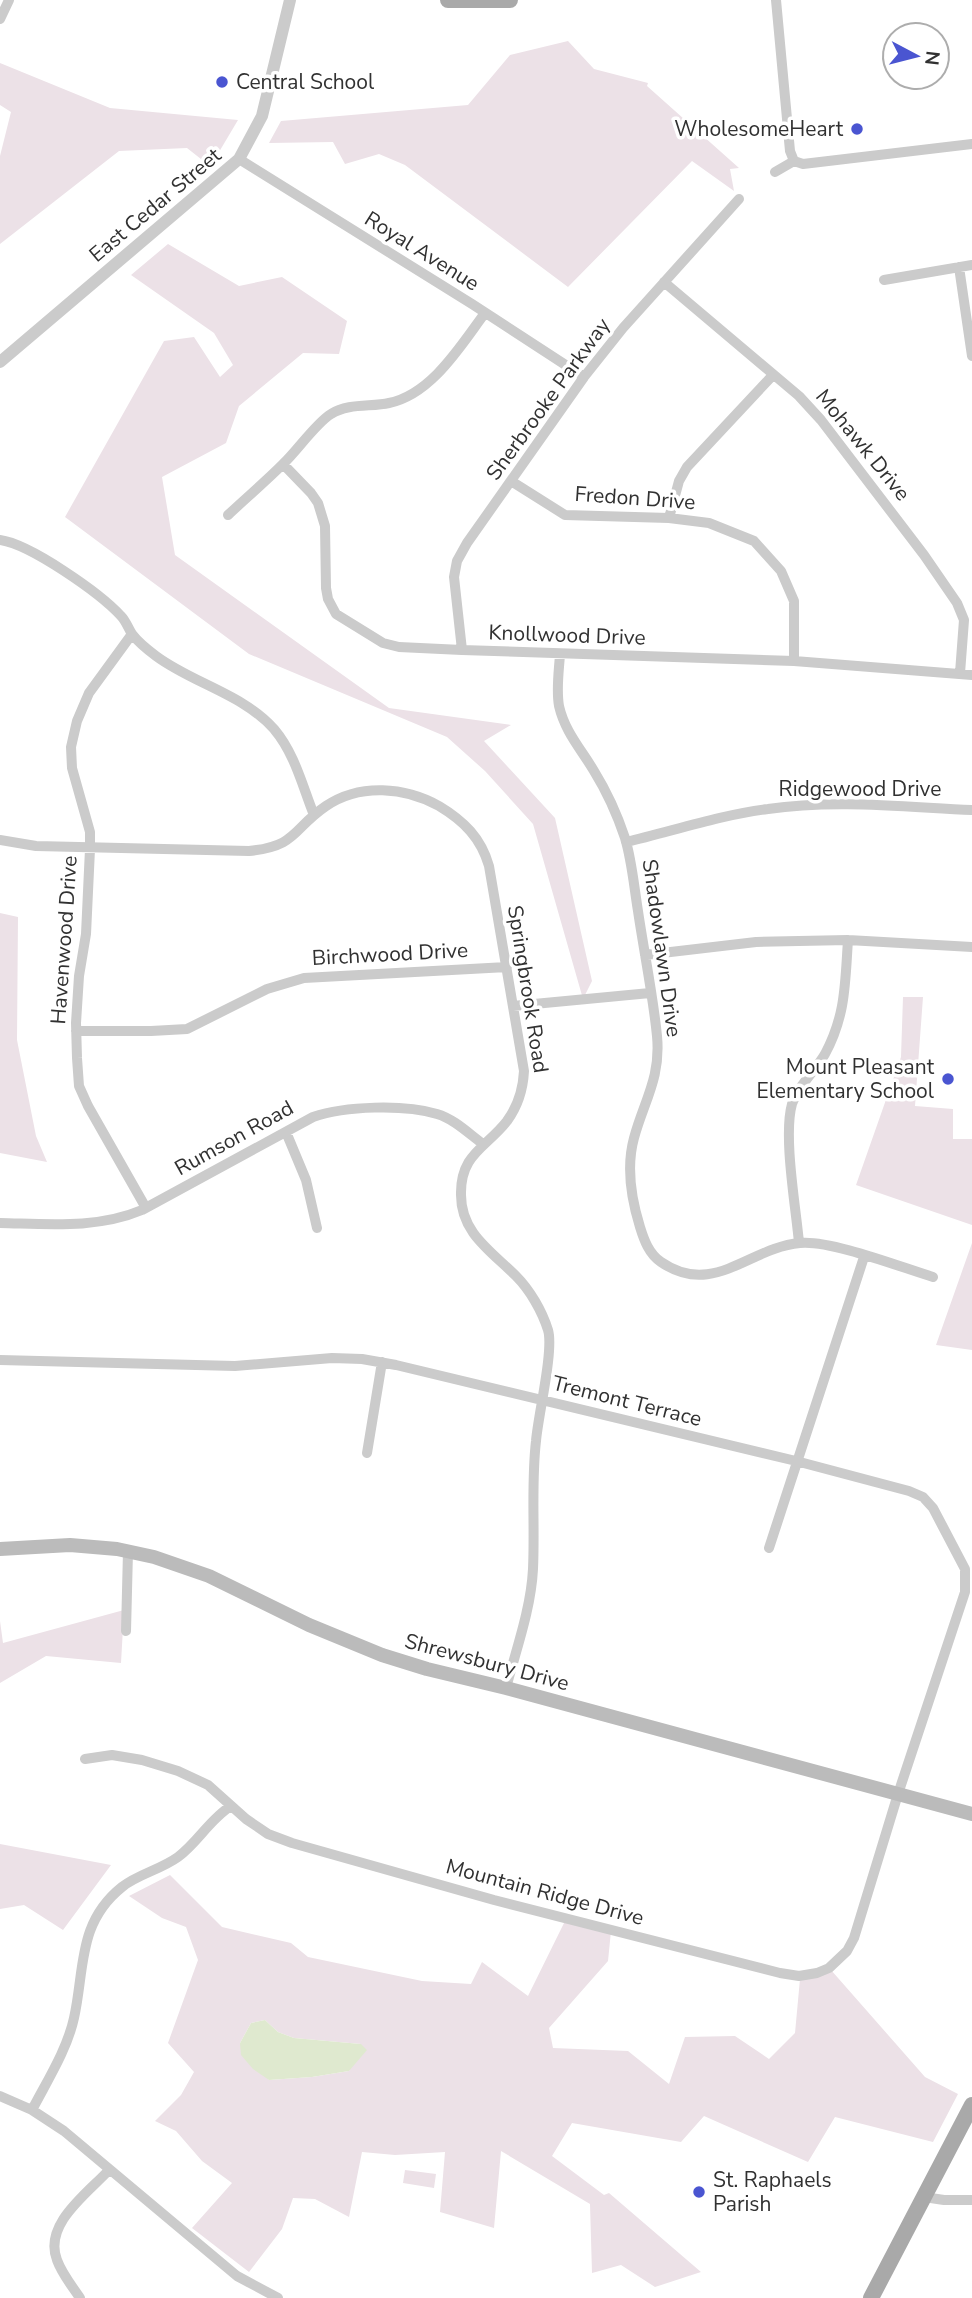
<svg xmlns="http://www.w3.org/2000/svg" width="972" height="2298" font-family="'Nunito Sans',sans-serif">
	<rect width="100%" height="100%" fill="#fff"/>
	<path fill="#ece1e7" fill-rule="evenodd" d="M568 41 594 69 648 83 647 86 739 168 730 169 734 191 692 161 568 287 405 165 379 154 345 164 333 142 269 143 281 121 468 105 510 55Z
		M0 63 110 108 238 120 219 152 206 163 187 148 119 151 0 244V156L11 112 0 105Z
		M168 244 239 286 282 277 347 321 339 354 303 353 239 406 226 443 162 477 175 555 389 708 511 725 484 741 555 818 592 981 583 999 533 824 485 771 447 737 249 654 65 517 164 341 194 337 220 377 233 365 214 333 131 275Z
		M0 913 18 917 17 1040 36 1136 47 1162 0 1153Z
		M903 997H923L915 1106 953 1109V1139H972V1225L856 1185 901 1057Z
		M972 1243V1350L936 1345Z
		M124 1610 121 1663 46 1656 0 1683V1621L3 1643Z
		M0 1844 111 1865 63 1930 24 1905 0 1909Z
		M170 1875 222 1927 291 1943 308 1957 422 1981 471 1984 482 1962 528 1996 566 1919 611 1931 608 1961 549 2028 553 2048 628 2051 669 2084 685 2037 735 2036 769 2059 795 2033 800 1979 831 1970 925 2077 958 2094 933 2142 835 2117 808 2162 704 2116 681 2142 572 2123 552 2156 604 2195 609 2193 701 2272 655 2287 621 2265 592 2273 590 2204 501 2151 494 2228 440 2212 445 2152 395 2155 362 2152 349 2217 315 2199 293 2198 282 2229 249 2272 192 2228 232 2183 202 2161 176 2131 155 2121 181 2095 194 2072 168 2043 198 1960 186 1927 162 1918 129 1896ZM265 2020 278 2032 294 2038 361 2044 349 2071 312 2077 269 2080 240 2043 251 2023Z
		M405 2170 436 2174 434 2188 403 2183Z"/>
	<path fill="#dfe9cf" d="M265 2020 278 2032 294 2038 361 2044 367 2050 349 2071 312 2077 269 2080 253 2069 241 2055 240 2043 251 2023Z"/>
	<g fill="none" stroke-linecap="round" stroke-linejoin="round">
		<path stroke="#cbcbcb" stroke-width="10" d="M776 0 790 151 794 161
			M0 19 9 0
			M239 159 472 304 584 377
			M775 172 794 161 803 164 972 144
			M959 267 972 356
			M884 280 972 265
			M664 282 799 396 821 420 924 555 957 603 964 620 960 673
			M283 464 311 493 318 503 325 526 326 588 328 599 336 614 383 643 399 647 462 650 794 661 972 675
			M511 481 565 515 669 518 709 523 754 541 781 571 794 601V661
			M228 515C246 498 265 482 283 464 297 451 316 423 331 414 348 403 371 407 389 403 432 394 461 345 485 313
			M669 518 679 481 687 467 773 375
			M0 540C30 544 100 593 121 616 126 621 128 628 132 634 138 642 148 650 156 656 192 683 243 694 274 729 295 754 302 785 314 815
			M132 634 89 693 77 721 71 747 72 768 90 832V849L86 934 79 976 76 1023 77 1058 79 1086 88 1106 146 1208
			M462 650 454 577 457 561 467 543 584 377 623 328 739 199
			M560 654C559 671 556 689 559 706 565 732 581 749 594 771 607 792 617 814 625 838 632 861 634 887 638 911 644 952 653 995 657 1036 661 1078 644 1101 634 1138 626 1167 631 1198 640 1227 644 1240 649 1254 661 1262 713 1298 750 1247 800 1243 831 1240 900 1267 933 1277
			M0 840 36 846 249 851C298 846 292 829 326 806 360 783 405 787 439 806 464 821 481 838 489 866L524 1071C523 1090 518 1106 507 1121 486 1148 460 1154 461 1195 461 1233 491 1251 516 1276 530 1290 542 1311 548 1330 554 1350 538 1416 536 1441 531 1484 535 1526 533 1569 531 1609 516 1650 506 1688
			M626 842C673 831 720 815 768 809 834 799 905 807 972 810
			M645 955 756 942 848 940 972 947
			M513 1006 650 993
			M76 1031H151L187 1029 267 989 304 978 507 967
			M286 1132 306 1180 317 1228
			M0 1223C48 1224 97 1229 142 1210L313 1117C345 1106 404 1104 437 1114 454 1119 468 1133 483 1144
			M799 1243C796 1208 783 1136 792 1104 798 1086 815 1071 825 1054 846 1015 845 983 848 940
			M0 1360 235 1366 332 1358 362 1359 396 1365 796 1461 909 1491 923 1497 933 1508 965 1569V1592L898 1794 854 1938 847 1951 829 1968 817 1973 799 1976 780 1973 494 1900 292 1843 268 1834 246 1819 208 1785 178 1771 142 1760 112 1755 85 1759
			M367 1453 382 1362
			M769 1548 864 1257
			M126 1631 128 1551
			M0 2096 32 2110 64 2131 237 2276 278 2298
			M32 2110C47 2081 67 2050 74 2018 85 1969 77 1923 122 1887 138 1874 160 1870 178 1857 198 1842 210 1819 231 1806
			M924 2197 944 2200H972
			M80 2298C72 2286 62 2274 57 2260 43 2224 88 2193 109 2170"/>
		<path stroke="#cbcbcb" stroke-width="12" d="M0 362 239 159 262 116 290 0"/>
		<path stroke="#bbb" stroke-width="14" d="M0 1549 70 1545 117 1549 154 1557 209 1576 309 1625 382 1655 427 1669 506 1688 972 1814"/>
		<path stroke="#a9a9a9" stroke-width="16" d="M448 0H510
			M871 2298 972 2105"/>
	</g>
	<g fill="#4a55d1" stroke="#fff" stroke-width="2.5">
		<circle cx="222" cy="82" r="7"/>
		<circle cx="857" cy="129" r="7"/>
		<circle cx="948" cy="1079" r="7"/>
		<circle cx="699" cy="2192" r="7"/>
	</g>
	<g text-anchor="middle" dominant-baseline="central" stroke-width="7" stroke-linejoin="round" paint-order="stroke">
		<g font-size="21" fill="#313131" stroke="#fff" text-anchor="start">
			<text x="236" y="82">Central School</text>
			<text x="843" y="129" text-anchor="end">WholesomeHeart</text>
			<text x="934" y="1067" text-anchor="end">Mount Pleasant<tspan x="934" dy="24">Elementary School</tspan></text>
			<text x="713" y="2180">St. Raphaels<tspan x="713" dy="24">Parish</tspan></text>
		</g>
		<g font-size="21" fill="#313131" stroke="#fff">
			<text transform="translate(155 205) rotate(-40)">East Cedar Street</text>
			<text transform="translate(422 251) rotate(32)">Royal Avenue</text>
			<text transform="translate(548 399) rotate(-54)">Sherbrooke Parkway</text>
			<text transform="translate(863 445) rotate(51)">Mohawk Drive</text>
			<text transform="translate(635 498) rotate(4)">Fredon Drive</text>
			<text transform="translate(567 635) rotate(2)">Knollwood Drive</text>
			<text x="860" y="789">Ridgewood Drive</text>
			<text transform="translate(64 940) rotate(-86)">Havenwood Drive</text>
			<text transform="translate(662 948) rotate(82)">Shadowlawn Drive</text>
			<text transform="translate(390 954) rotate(-3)">Birchwood Drive</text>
			<text transform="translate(528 989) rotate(81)">Springbrook Road</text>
			<text transform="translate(234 1138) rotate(-29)">Rumson Road</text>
			<text transform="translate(627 1401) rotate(14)">Tremont Terrace</text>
			<text transform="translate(487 1662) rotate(15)">Shrewsbury Drive</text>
			<text transform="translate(545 1892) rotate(15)">Mountain Ridge Drive</text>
		</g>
	</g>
	<g transform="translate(916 56) rotate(97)"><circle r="33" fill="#ffffff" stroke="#adadad" stroke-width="2"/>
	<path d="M0-5L12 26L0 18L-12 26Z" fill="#4a55d1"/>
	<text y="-10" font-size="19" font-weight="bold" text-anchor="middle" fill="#313131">N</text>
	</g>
</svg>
